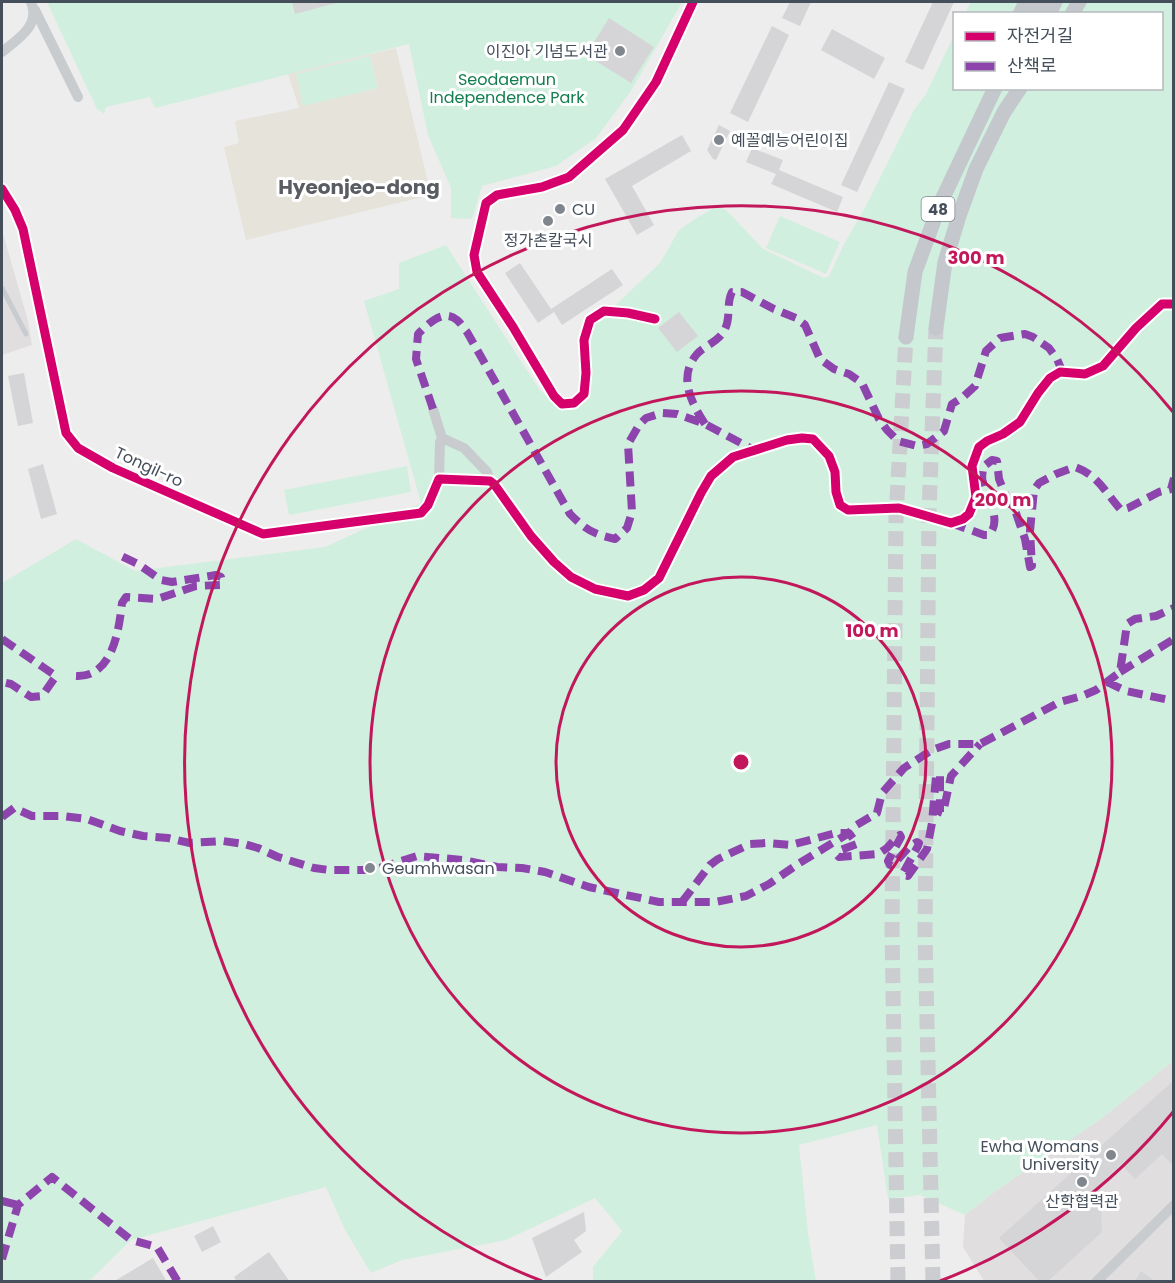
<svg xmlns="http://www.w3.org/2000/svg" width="1175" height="1283" font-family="Poppins,'Noto Sans KR',sans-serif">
	<rect width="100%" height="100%" fill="#eeeded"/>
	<path fill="#e0dedf" d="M2 230 28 321 32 345 2 355Z
		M1173 1061V1281H984L963 1247 965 1215 994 1192 1102 1118Z"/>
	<path fill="#d0efde" d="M47 2H682L631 91 596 138 556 166 482 186 472 219 451 218V188L428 135 409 44 155 108 150 97 106 107 104 114 97 109Z
		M971 2H1173V1061L1102 1118 994 1192 965 1215 920 1195 888 1199 877 1125 799 1145 808 1233 816 1281H593V1267L622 1231 595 1198 506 1240 402 1260 371 1273 345 1230 326 1187 131 1240 89 1281H2V583L76 539 135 571 325 547 421 503 364 301 399 289V263L446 245 539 389 560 409 572 410 588 396 587 341 593 324 606 314 660 263 679 230 698 217 716 207 726 210 763 249 824 278 829 276 844 244 864 210 914 110 926 94 954 35V88H1162V14L965 13Z
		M370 56 378 88 303 107 295 74Z
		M780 216 840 242 826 274 766 248Z
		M407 466 411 492 289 515 284 490Z"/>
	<path fill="#e6e3db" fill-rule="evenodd" d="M396 48 431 195 246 240 224 147 239 143 235 121 299 108 288 74ZM370 56 378 88 303 106 296 74Z"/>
	<path fill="#d5d5d7" d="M292 2H340L295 14Z
		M790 2H811L800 26 782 18Z
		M933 2H954L923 70 905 62Z
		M609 18 654 47 631 83 586 55Z
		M772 26 789 35 748 122 730 113Z
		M832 29 885 58 874 79 821 50Z
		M889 82 905 89 857 192 841 185Z
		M719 125 730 131 716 160 713 159 707 150Z
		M682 135 691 151 632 186 654 225 637 235 605 179Z
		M752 148 783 160 779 170 843 197 837 212 771 184 776 174 746 162Z
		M520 263 551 309 612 269 623 285 562 325 554 312 538 323 505 273Z
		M679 312 698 336 677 352 658 328Z
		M24 373 33 423 18 426 8 376Z
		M43 464 57 514 41 519 28 469Z
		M1174 1080V1167L1162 1154 1135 1179 1121 1164 1100 1184 1102 1232 1047 1282H1040L999 1238Z
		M584 1212 586 1231 574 1240 582 1252 546 1277 532 1238Z
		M213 1226 221 1242 202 1252 194 1236Z
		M269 1252 290 1282H237L234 1277Z
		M153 1258 167 1282H113Z
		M1141 1271 1156 1282H1134Z"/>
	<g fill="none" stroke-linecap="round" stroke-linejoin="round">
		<path stroke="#cccdd0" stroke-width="15" stroke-dasharray="15 8" stroke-linecap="butt" d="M898 1282 892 931 896 517 906 337
			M933 1282 925 934 929 512 936 328"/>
		<path stroke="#c9cccf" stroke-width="5" d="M2 288 26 334"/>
		<path stroke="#c9cccf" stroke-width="10" d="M35 10 78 97
			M2 52C18 39 41 25 31 2
			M2 189 15 210 23 229 66 433 78 448 113 468 263 534 421 513 428 505 439 479 490 481 494 484 531 536 554 562 571 577 595 589 628 596 644 590 659 578 701 493 711 476 733 457 787 440 802 438 813 439 829 456 835 472 836 492 840 505 848 510 899 508 951 523 963 519 969 514 976 497 972 466 979 447 987 441 1003 434 1020 422 1038 393 1050 378 1060 372 1085 374 1103 366 1136 328 1162 304H1174
			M655 319 628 313 604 311 590 320 584 340 586 373 584 394 574 403 562 404 554 396 513 327 477 272 474 255 486 203 497 195 542 187 569 177 623 130 656 82 693 2
			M433 409 442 438
			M439 479 440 442 442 438 464 448 487 472 490 481
			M1096 1282 1174 1205"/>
		<path stroke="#c4c8cd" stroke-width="15" d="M1020 14 1026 2
			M1034 14 1041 2
			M1049 14 1055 2
			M1072 14 1079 2
			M936 328 945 262 959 216 976 169 1004 112 1020 88
			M906 337 915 272 940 204 995 88"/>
		<path stroke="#8e44ad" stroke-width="8" stroke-dasharray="15 8" stroke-linecap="butt" d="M433 409 416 359 418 334C428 324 443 308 457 320 461 323 464 329 467 332L570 514C586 530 593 534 615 539L627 528 632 512 628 444 639 425 646 418 662 413 677 414 705 424 754 450
			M705 424C692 404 677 377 697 354 705 345 719 342 725 329 731 317 726 304 732 292H742L774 309 796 318 805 325 820 359 834 369 849 374 862 383 879 419 887 430 898 441 917 446 927 444 944 431 952 404 963 397 975 386 986 351 1000 338 1025 334 1033 337 1049 348 1057 359 1063 373
			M951 523 984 535H989C1003 519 986 499 983 482 981 478 983 472 983 467L992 460 997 461 999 479 1005 494 1016 513 1025 539 1030 567 1032 566 1030 531 1034 490 1039 483 1056 474 1075 467C1098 475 1105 492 1121 510L1128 508 1159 492 1171 489 1174 478
			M2 639 56 676 42 696 31 697 11 684 2 682
			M1120 672 1174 639
			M76 676C113 678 119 629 122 603L126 597 157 599 196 586 220 585 222 582 221 577 216 575 172 582 161 580 138 564 119 555
			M1107 682 1126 691 1174 701
			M2 817 14 808 32 816H63L87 819 120 831 143 836 168 838 190 843 223 841 244 844 258 848 278 857 314 868 329 870H373L417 856 463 860 497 867 522 868 545 872 589 887 659 902H715L746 896 769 884 798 864 849 833 855 826 877 813 882 793 904 768 932 750 949 744H980L1060 702 1082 696 1096 690 1120 672 1127 624 1135 619 1156 616 1174 608
			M682 902 710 865 718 859 750 844 767 843 791 845 836 833H849L857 844 841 850 837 855 839 857 878 854 887 848 898 836 900 835 901 837 888 861 890 865H893L910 846 917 842 919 843 918 846 902 875 908 876 927 849 932 823 936 776 938 774 940 775V812L943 813 951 776 980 744
			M2 1201 18 1205
			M2 1259 18 1205 52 1177 131 1240 157 1247 178 1282"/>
		<g stroke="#fff" stroke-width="13">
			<path id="cycleway" d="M2 189 15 210 23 229 66 433 78 448 113 468 263 534 421 513 428 505 439 479 490 481 494 484 531 536 554 562 571 577 595 589 628 596 644 590 659 578 701 493 711 476 733 457 787 440 802 438 813 439 829 456 835 472 836 492 840 505 848 510 899 508 951 523 963 519 969 514 976 497 972 466 979 447 987 441 1003 434 1020 422 1038 393 1050 378 1060 372 1085 374 1103 366 1136 328 1162 304H1174
				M655 319 628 313 604 311 590 320 584 340 586 373 584 394 574 403 562 404 554 396 513 327 477 272 474 255 486 203 497 195 542 187 569 177 623 130 656 82 693 2"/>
		</g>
		<use href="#cycleway" stroke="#d6006c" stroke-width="9"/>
	</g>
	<g fill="none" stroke="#c2185b" stroke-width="3">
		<circle cx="741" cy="762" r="185"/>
		<circle cx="741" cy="762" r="371"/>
		<path d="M1173 1112A556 556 0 0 1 940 1281M542 1281A556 556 0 1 1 1173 412"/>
	</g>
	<g fill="#80868e" stroke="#fff" stroke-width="2">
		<circle cx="620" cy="51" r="6"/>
		<circle cx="719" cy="140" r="6"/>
		<circle cx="560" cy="209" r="6"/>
		<circle cx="548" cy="221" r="6"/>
		<circle cx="370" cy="868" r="6"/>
		<circle cx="1111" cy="1155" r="6"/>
		<circle cx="1082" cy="1182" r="6"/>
	</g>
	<g text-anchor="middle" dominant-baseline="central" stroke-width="6" stroke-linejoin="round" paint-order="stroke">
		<rect fill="#fff" stroke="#7c848c" stroke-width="1.5" x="921.5" y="197" width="33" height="24" rx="4.5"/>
		<g font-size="15" font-weight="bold" fill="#444f5b">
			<text x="938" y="209">48</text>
		</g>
		<g font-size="16" fill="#444f5b" stroke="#fff" text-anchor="start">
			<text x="608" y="51" text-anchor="end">이진아 기념도서관</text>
			<text x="731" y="140">예꼴예능어린이집</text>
			<text x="572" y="209">CU</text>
			<text x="548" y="240" text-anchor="middle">정가촌칼국시</text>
			<text x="382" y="868">Geumhwasan</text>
			<text x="1099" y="1146" text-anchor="end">Ewha Womans<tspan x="1099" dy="18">University</tspan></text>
			<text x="1082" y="1201" text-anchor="middle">산학협력관</text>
		</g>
		<g font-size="16" fill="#127e4f" stroke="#fff">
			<text x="507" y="79">Seodaemun<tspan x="507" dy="18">Independence Park</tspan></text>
		</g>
		<g font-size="16" fill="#444f5b" stroke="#fff">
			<text transform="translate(149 467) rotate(25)">Tongil-ro</text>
		</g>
		<g font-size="20" font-weight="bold" fill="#595c62" stroke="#fff">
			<text x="359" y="187">Hyeonjeo-dong</text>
		</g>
	</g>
	<circle cx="741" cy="762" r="9" fill="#c2185b" stroke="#fff" stroke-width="3"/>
	<g font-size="18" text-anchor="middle" font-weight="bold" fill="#c2185b" stroke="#fff" stroke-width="6" stroke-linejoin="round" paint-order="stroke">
		<text x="976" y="264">300 m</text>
		<text x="1003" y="506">200 m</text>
		<text x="872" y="637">100 m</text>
	</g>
	<rect width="1175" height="1283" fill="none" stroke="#444f5b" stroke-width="6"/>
	<rect x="953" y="12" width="210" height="78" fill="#ffffff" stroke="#b4b9bd" stroke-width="1.5"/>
	<rect x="965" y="32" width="30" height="9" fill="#d6006c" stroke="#b4b9bd" stroke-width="1.5"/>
	<text x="1007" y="42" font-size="18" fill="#444f5b">자전거길</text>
	<rect x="965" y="62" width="30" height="9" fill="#8e44ad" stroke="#b4b9bd" stroke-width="1.5"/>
	<text x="1007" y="72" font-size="18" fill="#444f5b">산책로</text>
</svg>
